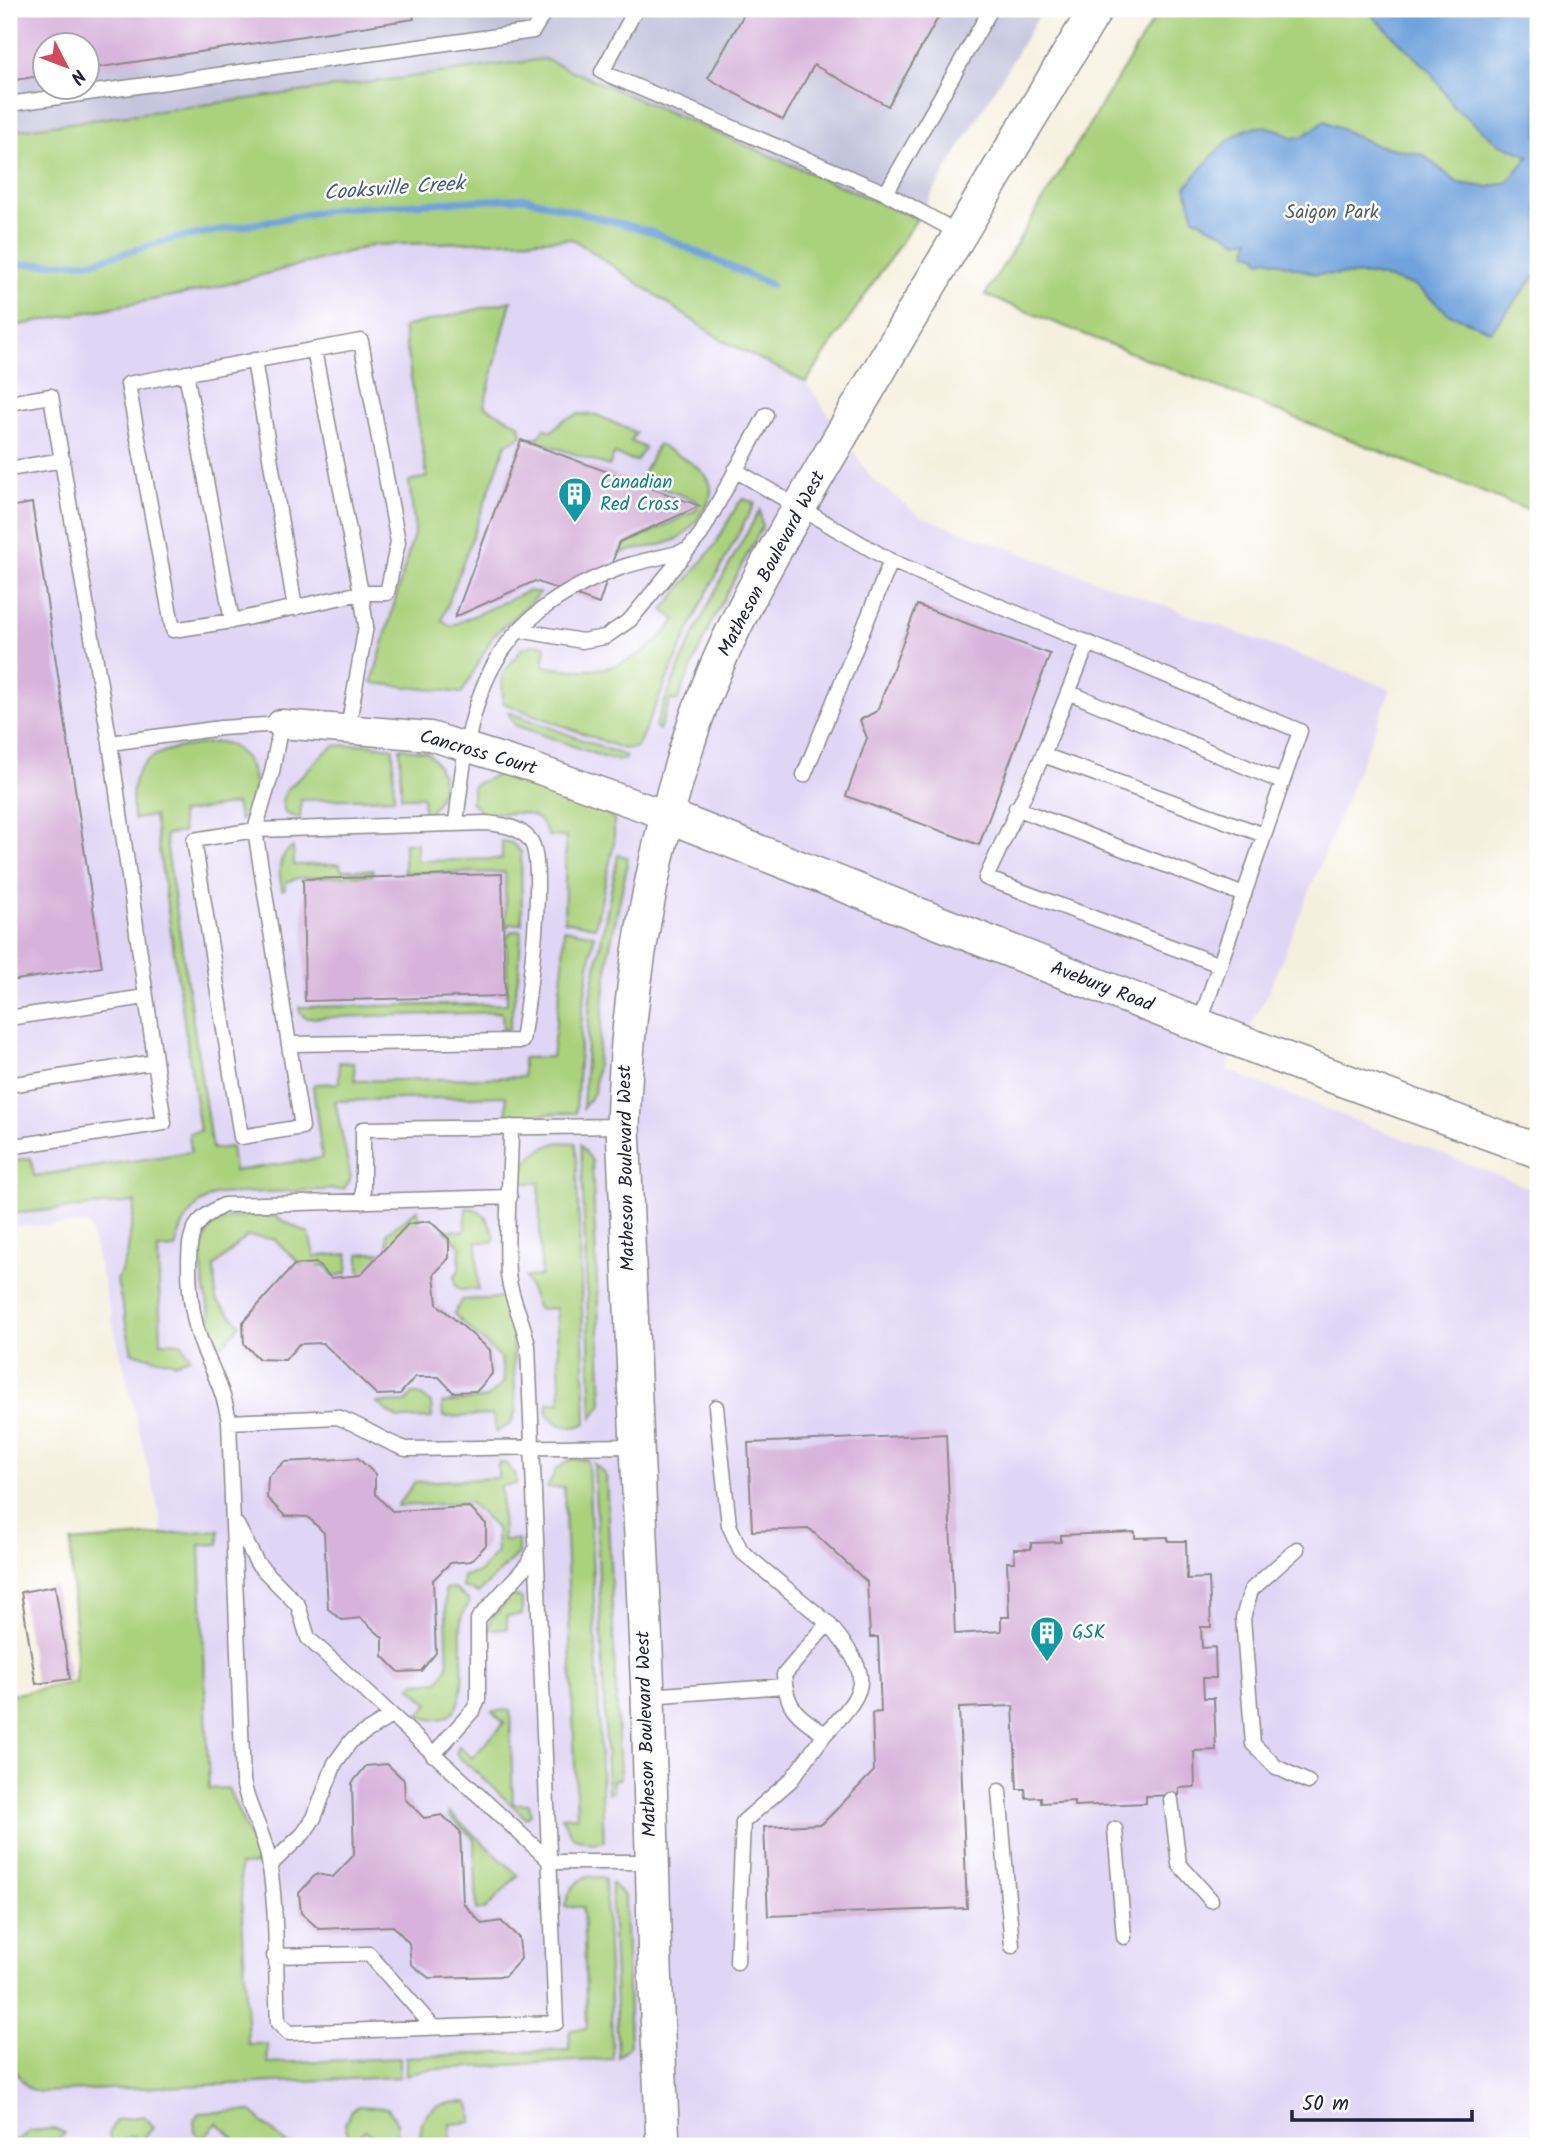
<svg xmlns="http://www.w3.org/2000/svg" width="1547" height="2155" font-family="Kalam,sans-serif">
	<rect width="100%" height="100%" fill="#fff"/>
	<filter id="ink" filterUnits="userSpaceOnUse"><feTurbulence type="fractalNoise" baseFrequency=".0143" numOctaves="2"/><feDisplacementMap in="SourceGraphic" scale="14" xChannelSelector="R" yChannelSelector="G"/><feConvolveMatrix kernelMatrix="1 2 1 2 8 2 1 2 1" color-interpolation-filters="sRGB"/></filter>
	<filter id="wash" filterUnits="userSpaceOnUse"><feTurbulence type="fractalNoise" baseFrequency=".00686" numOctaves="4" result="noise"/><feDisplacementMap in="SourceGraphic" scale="28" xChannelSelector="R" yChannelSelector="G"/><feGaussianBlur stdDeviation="1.57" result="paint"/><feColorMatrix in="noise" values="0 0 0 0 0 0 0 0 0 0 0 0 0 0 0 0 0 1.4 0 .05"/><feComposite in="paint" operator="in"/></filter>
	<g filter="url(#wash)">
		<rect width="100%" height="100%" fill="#f5f0de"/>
		<path fill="#dfd5f5" d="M573 239 723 341 806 382 872 479 920 516 1391 689 1268 994 1226 1070 1538 1191V2146H9V2040L227 2037 160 1516 89 1224 9 1226V327L210 289 374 245Z"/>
		<path fill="#c3c1db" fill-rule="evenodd" d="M9 9H1043L917 219 544 59 9 131ZM46 46H88V88H46Z"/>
		<path fill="#aad17c" stroke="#667a5c" stroke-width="2" d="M1160 9H1538V514L985 295Z
			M544 59 917 219 806 382 723 341 573 239 374 245 210 289 9 327V131Z
			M511 301 484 406 520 425 522 436 506 444 442 620 451 626 528 591 540 593 493 636 462 693 372 683 415 530 409 481 427 477 403 327Z
			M579 414 597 415 636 433 631 441 645 448 636 461 614 454 609 466 531 439 540 436 544 428 552 431 563 420Z
			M658 444C684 460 730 475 703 511 697 521 688 533 677 539 660 548 637 547 619 554L624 545 697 510V501L640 480Z
			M744 499 755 503 699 608 637 747 624 749 503 703 502 676 522 648 537 644 546 646 543 666C599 677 640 667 676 620L663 610 715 545 738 504Z
			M760 510 762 527 712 621 677 701 671 699 659 730 655 727C683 651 719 580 760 510Z
			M508 712 626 756 625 760 609 759 515 725Z
			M220 742C254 748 267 798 240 821L236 804 180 813 183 832 165 835 212 1149 231 1147 234 1171 322 1158 313 1086 315 1084 339 1083V1062L354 1063 355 1081 523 1077V1058L552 1057 563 965 564 929 594 935 582 1012 576 1113 507 1115 506 1096 335 1101 351 1178 344 1189 216 1194C190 1205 182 1222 175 1248L158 1249 161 1342 181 1343 190 1357 176 1363 132 1353 117 1281 127 1256 135 1202 9 1214V1161L31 1158 34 1176 191 1152 189 1133 200 1131 154 816 134 819C123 751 165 748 220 742Z
			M366 744 393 748 394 798 301 800 300 819 285 813 282 801 286 791 323 754 334 746Z
			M400 748 427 752C448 772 446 794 427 816H424L423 797H401Z
			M506 771 594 805 614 819V844L595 927 564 921 566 837 548 836C539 804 510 814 484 814L471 802 474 785Z
			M502 841 512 843 521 852 522 924H510L506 929 505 872 404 873V843H417V861L502 859Z
			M293 847 294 865 340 864 341 870H373V875L298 878 286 882 285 889 282 890C279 873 276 857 293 847Z
			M618 855 627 857V866L609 951 594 1093 583 1108 590 998Z
			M512 931H521L519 971 509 1029 503 1030 502 1012 306 1018 300 1013 299 1007 507 1004V937Z
			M559 1142 576 1143 586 1423C571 1431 556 1426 547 1413L548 1403 561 1402 556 1308 538 1309 525 1277 541 1276 539 1183H523C519 1160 540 1148 559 1142Z
			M581 1145 592 1161 602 1404 592 1418Z
			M466 1208C483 1207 490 1223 495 1237L493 1242H477L478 1289 461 1290 456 1286 454 1277 459 1270 460 1246 444 1230 465 1231Z
			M418 1209 419 1227 366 1277 359 1270V1254L388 1252 387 1233Z
			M274 1216 309 1234 314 1256 348 1254 347 1273 333 1276 325 1265 304 1267 274 1239 247 1236 214 1267 216 1300 240 1324 224 1344 219 1345C211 1318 187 1243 215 1224 230 1213 257 1217 274 1216Z
			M505 1298 511 1313 516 1411 511 1424 496 1432 493 1415 443 1417 442 1403 488 1398 504 1382 501 1358 454 1314 462 1300Z
			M413 1394H418L431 1403 432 1418 398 1419 377 1403 406 1402Z
			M571 1459 588 1460 604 1841 592 1843 574 1838 561 1817 577 1816 564 1487 547 1488 556 1470Z
			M498 1463H505L516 1475V1484L501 1486 503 1540H518V1554L478 1593 462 1587 463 1576 480 1572 497 1552 496 1528 470 1503 397 1506 415 1482 498 1478Z
			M594 1463 606 1476 620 1779 613 1780V1792L608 1793Z
			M219 1530V1544L200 1545 209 1789 228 1788 252 1843 258 1864 240 1865 248 2044H267L268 2063 400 2058V2077L39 2092 28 2088 9 2063V1695L75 1682C79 1636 70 1589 71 1542Z
			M454 1588 470 1602C466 1608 461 1614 461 1621 458 1653 480 1737 418 1716L429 1704 410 1687 415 1683 439 1681 448 1666 445 1589Z
			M512 1595 522 1599V1615L507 1616V1629L488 1630 491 1619Z
			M510 1710 513 1804H529L531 1814 526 1818 456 1754 459 1746 472 1758 504 1723 492 1711Z
			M449 1812 518 1875 485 1910H477L474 1839 449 1816Z
			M588 1876 605 1879 613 2059 421 2070 406 2076V2057L569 2050 570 2030 587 2028 583 1907H565C568 1892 573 1883 588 1876Z
			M611 1883 625 1897 630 2046 618 2057Z
			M467 2102 471 2107 472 2122 450 2124 451 2146H420C419 2110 432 2102 467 2102Z
			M359 2106 388 2108 397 2123V2146H384L365 2130 351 2145 345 2124 351 2110Z
			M250 2111 289 2146H242L217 2123 202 2139 195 2132 194 2120 199 2113Z
			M144 2116 154 2127 140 2142 131 2135 120 2146 111 2144 109 2133 116 2120Z
			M54 2129 65 2133 53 2146H10L30 2131Z"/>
		<path fill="#71a2dc" stroke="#4a628c" stroke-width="2" d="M1365 9H1538V273L1491 331 1449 314 1416 286 1374 275 1315 274 1267 259 1260 261 1257 256 1247 252 1250 239 1238 241 1194 218 1186 187C1215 154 1245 104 1293 138L1303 136 1325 121 1373 144 1423 155 1458 183 1488 187 1508 182 1529 156 1498 143 1454 107 1430 71Z"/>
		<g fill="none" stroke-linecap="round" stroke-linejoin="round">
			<path stroke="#71a2dc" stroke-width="7" d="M9 265 92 262 177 238 341 208 525 198 652 232 771 285"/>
		</g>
		<g id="blocks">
			<path fill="#d7b2da" d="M9 9H412L414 19 88 69V46H46V75L9 81Z
				M747 9H943L888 106 814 65 783 120 708 78Z
				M521 440 700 506 619 542 599 604 535 581 455 617Z
				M32 503 102 967 9 981V507Z
				M917 605 1050 654 979 845 846 796 867 738 860 720 877 711Z
				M502 874 505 996 305 1001 303 879Z
				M430 1221 449 1239V1258L434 1274 437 1304 490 1350 492 1374 477 1391 453 1392 439 1377H415L400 1394 377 1395 323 1343 299 1344 285 1360 259 1359 244 1344 243 1322 294 1265 316 1263 331 1278 360 1275 408 1224Z
				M946 1434 955 1634 1001 1631V1617H1009L1007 1562H1015L1014 1549H1031V1543L1061 1542V1535L1135 1532V1538L1168 1537V1541H1186L1187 1579 1209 1578 1211 1627H1201L1202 1648 1215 1647 1216 1678H1203L1204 1698H1214L1216 1750 1194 1751 1195 1787 1179 1788V1795L1146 1796V1803L1074 1806V1801L1041 1803V1797L1026 1798 1025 1789H1017L1013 1706 959 1708 967 1908 768 1916 764 1827 822 1824 874 1771 872 1713 881 1712 878 1637H870L867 1582 810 1529 752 1531 748 1443Z
				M358 1458 375 1474V1494L392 1511 469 1507 486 1524V1545L471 1561 450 1563 433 1580 436 1653 421 1671 399 1672 383 1656V1638L361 1618 342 1620 328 1609 324 1533 308 1517 285 1516 267 1498 268 1477 284 1462Z
				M55 1586 70 1679 36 1684 21 1592Z
				M387 1764 404 1780 405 1799 424 1818 442 1815 460 1831 463 1903 482 1924 501 1921 519 1938 521 1959 505 1976 429 1978 411 1964 409 1943 393 1926 319 1929 301 1913 299 1893 316 1874 333 1877 354 1855 352 1783 366 1766Z"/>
		</g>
	</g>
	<g filter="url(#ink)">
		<use href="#blocks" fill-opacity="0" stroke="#8c898c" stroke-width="2"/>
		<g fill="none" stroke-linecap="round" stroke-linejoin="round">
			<g stroke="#8c898c" stroke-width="17">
				<path id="service" d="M636 9 602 72 886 193 991 9
					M9 104 533 31 546 9
					M886 193 959 233
					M314 350 361 593 232 621 173 630 128 384 361 341 398 542 387 593H361L366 626 348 728
					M254 360 295 608
					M186 373 232 621
					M9 403 51 396 110 743
					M9 469 63 460
					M735 470 891 561 1300 731 1199 1025
					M519 630 582 641 605 637 630 620 701 534 766 415
					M1088 643 1043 755 986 878 1220 965
					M1068 692 1282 782
					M1043 755 1264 835
					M804 775 891 561
					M1016 808 1244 895
					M456 823C470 693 487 618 620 568 642 560 666 557 688 550
					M255 830 302 1127 241 1137 194 840Z
					M9 1018 145 997
					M9 1085 155 1062
					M9 1147 164 1123 110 743 221 728 281 724 272 772 255 830 486 823C503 825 518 826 530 840 548 862 527 1008 522 1041L289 1044
					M510 1197 224 1205C193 1220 189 1232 189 1265 189 1294 193 1323 204 1350 215 1375 225 1395 229 1422L243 1781C248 1810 265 1833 269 1862 278 1914 275 1970 278 2023L289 2033 556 2023 528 1346C524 1322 509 1295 508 1273 505 1225 511 1175 511 1127
					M363 1202V1129L623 1126
					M716 1407 729 1525 741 1551 828 1623 784 1675C786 1709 798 1716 825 1734L791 1780 743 1822 737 1962
					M229 1422 337 1417C362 1425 381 1441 406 1449L635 1446
					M237 1525 257 1563 298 1605 308 1638 551 1862H651
					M1297 1549 1251 1590 1243 1618 1253 1744 1276 1767 1308 1782
					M648 1696 785 1686
					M825 1734C873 1685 870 1675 828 1623
					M433 1755 474 1709 478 1700V1619L528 1564 535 1550
					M999 1791 1012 1946
					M1171 1800 1179 1864 1211 1900
					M1115 1829 1124 1937
					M270 1865 303 1834 314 1818 335 1763 351 1741 391 1716
					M274 1956 369 1954 434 2028"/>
			</g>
			<g stroke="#8c898c" stroke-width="31">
				<path id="minor" d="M281 724 430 736 534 768 668 816"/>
			</g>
			<g stroke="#8c898c" stroke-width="36">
				<path id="tertiary" d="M668 816 1283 1058 1538 1151
					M663 2146 655 1968 648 1696 623 1126C627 997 649 866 688 743 722 633 785 532 842 434 925 291 1010 150 1096 9"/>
			</g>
			<use href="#service" stroke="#fff" stroke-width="14"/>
			<use href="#minor" stroke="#fff" stroke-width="28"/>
			<use href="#tertiary" stroke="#fff" stroke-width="33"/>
		</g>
	</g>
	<defs>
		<g id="building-pin" transform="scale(1.75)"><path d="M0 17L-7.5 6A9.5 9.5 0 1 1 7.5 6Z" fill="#0f9aa8" stroke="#fff"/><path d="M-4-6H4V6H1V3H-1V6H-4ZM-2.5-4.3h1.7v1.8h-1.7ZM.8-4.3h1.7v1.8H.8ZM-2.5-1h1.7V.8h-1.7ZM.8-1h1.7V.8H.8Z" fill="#fff"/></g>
	</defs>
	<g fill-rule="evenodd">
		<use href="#building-pin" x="575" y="494"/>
		<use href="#building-pin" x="1047" y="1633"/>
	</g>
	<g text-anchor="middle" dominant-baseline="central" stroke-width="5" stroke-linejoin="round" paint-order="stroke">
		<g font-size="19" fill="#525f52" stroke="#fff">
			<text x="1332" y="213">Saigon Park</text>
		</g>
		<g font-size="19" fill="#0d838f" stroke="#fff" text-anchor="start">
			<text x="600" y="483">Canadian<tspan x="600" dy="22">Red Cross</tspan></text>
			<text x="1072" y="1633">GSK</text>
		</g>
		<g font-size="19" fill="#22223b" stroke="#fff">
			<text transform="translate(772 564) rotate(-62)">Matheson Boulevard West</text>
			<text transform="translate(478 753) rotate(16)">Cancross Court</text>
			<text transform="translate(1102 987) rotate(21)">Avebury Road</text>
			<text transform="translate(627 1168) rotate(-91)">Matheson Boulevard West</text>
			<text transform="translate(647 1734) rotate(-92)">Matheson Boulevard West</text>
		</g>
		<g font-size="21" font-style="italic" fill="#465c83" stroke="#fff">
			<text transform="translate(394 189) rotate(-4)">Cooksville Creek</text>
		</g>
	</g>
	<rect width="1547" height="2155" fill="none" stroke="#fff" stroke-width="35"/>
	<g transform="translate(66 66) rotate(132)"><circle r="33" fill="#ffffff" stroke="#a7a7b1" stroke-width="2"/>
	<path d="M0-5L12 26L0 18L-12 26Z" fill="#d1495b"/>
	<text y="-10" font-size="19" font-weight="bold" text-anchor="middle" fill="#22223b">N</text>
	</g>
	<path d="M1292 2110v10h180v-10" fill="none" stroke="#22223b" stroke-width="3.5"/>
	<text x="1302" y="2110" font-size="21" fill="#22223b" stroke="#ffffff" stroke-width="5" paint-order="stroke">50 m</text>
</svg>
